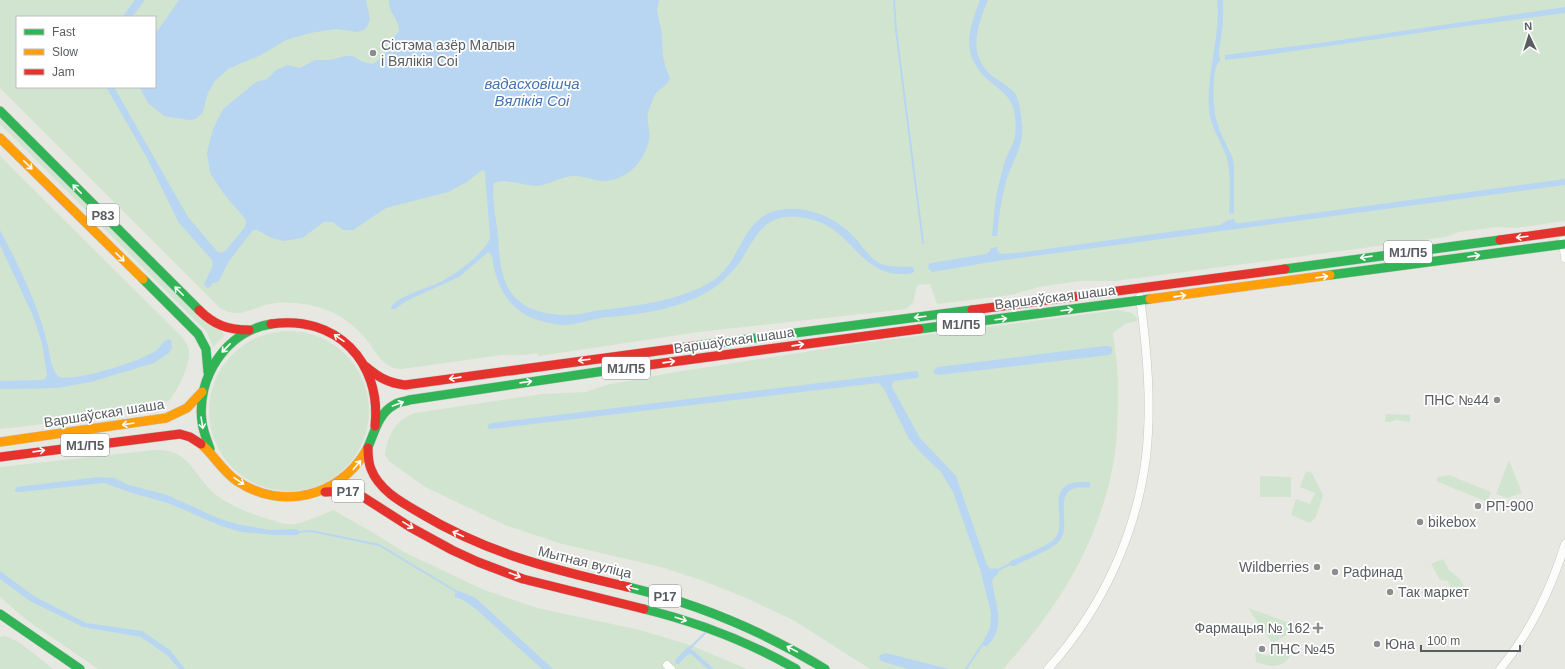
<svg xmlns="http://www.w3.org/2000/svg" width="1565" height="669" font-family="Helvetica,sans-serif">
	<rect width="100%" height="100%" fill="#e8e8e3"/>
	<path fill="#d1e4cf" fill-rule="evenodd" d="M0 0H1565V221L1515 228 1496 227 1459 232 1446 237 1115 281H1080L1039 287 1011 295 937 304 930 284 917 285 913 303 906 309 699 332 539 356 536 353 524 355H502L402 369C380 368 377 351 364 337 353 324 338 313 321 308 307 303 291 302 276 303 254 305 241 321 220 308L0 88ZM17 17H155V87H17Z
		M0 119 225 335 213 347 207 332 0 124Z
		M0 156 182 337C185 341 189 346 189 351 191 363 177 392 169 401 113 412 57 424 0 429Z
		M1118 310 1132 313 1138 319 1137 321 1125 324 1113 333C1115 350 1118 367 1118 384 1118 414 1118 446 1111 475 1094 551 1055 612 1003 669H870L793 620 746 598 701 580 661 567 562 544 505 525 425 487 389 461 385 455C387 435 397 419 415 413L542 394 586 392 606 385 676 372 863 343Z
		M209 411a80 80 0 1 1 160 0a80 80 0 1 1-160 0Z
		M1386 414 1410 415V422L1396 420 1390 422H1385Z
		M154 450C190 448 192 474 215 494 230 506 249 513 268 519 276 521 287 526 295 524 308 521 321 515 333 510L372 532 404 552 482 589 537 608 640 630 690 645 747 669H98L28 621 0 597V467Z
		M1509 460 1522 493 1507 498 1496 494Z
		M1306 471 1312 473 1323 495 1316 517 1310 523 1291 515 1296 499 1310 504 1315 493 1300 487Z
		M1449 475 1491 492 1487 502 1436 481 1438 477Z
		M1260 476 1291 477V497H1260Z
		M1443 559 1449 570 1461 580 1466 592 1454 596 1448 581 1440 580 1431 564Z
		M1248 608 1301 627 1273 643 1293 651C1285 669 1273 668 1256 662L1255 652 1268 656 1272 643Z
		M3 636C17 637 41 660 53 669H0V637Z"/>
	<path fill="#b8d6f2" d="M135 0H145L132 17H122Z
		M179 0H366L370 19 368 25 364 30 357 32 336 29 310 33 286 40 261 55 228 69 214 82 208 93 203 112 196 119 189 120 164 116 148 103 139 87H155V34Z
		M389 0H659L657 11 662 34 663 57 666 68 670 78C668 85 661 88 656 93 652 99 650 107 648 113 646 121 651 130 649 140 644 163 626 181 602 181 593 180 584 176 575 176 562 175 550 185 537 186 523 186 507 178 494 183 491 196 497 223 498 237 500 260 500 285 519 301 530 311 548 314 562 315 573 316 584 313 595 311 633 306 675 302 709 283 745 263 738 213 786 209 813 207 839 220 856 239 863 247 870 258 879 263 890 268 901 266 912 267L914 268V272C910 275 905 274 900 274 867 273 856 245 831 228 818 220 803 216 788 217 758 218 751 249 736 267 728 276 718 286 709 291 678 309 643 314 609 317 594 318 580 324 565 325 557 325 549 323 541 321 509 312 496 287 492 256L488 252 459 277 406 301 395 309H391C391 298 431 287 440 282 454 275 487 252 490 237L485 173 484 170H482L467 182 448 192 386 208 353 230H343L333 222H324L302 238 284 241 272 238 257 230H253L229 261 219 281 214 283 208 279V276L213 265 212 260 179 223 147 158 106 87H114L188 217 217 251 222 253 227 249 245 227 246 220 224 194 210 173 207 153 213 129 223 109 256 82 267 79 276 70 288 65 300 68 315 60H331L345 56H352L366 63 373 64 384 56 389 43 399 31C399 17 388 14 389 0Z
		M980 0H988C978 24 967 53 990 74 997 80 1007 85 1014 92 1020 100 1021 115 1022 124 1024 148 1012 160 1006 182 1001 199 999 218 997 236H992C994 220 994 203 998 188 1000 179 1002 170 1005 161 1013 142 1017 141 1015 118 1014 101 1006 94 993 84 960 58 967 34 980 0Z
		M1217 0H1223V23L1219 52 1220 61C1211 67 1213 108 1216 118 1219 132 1227 145 1233 159L1234 165V213L1229 214C1230 199 1231 169 1226 156 1221 141 1210 126 1209 110 1206 72 1221 37 1217 0Z
		M1565 7V13L1453 28 1260 56 1225 60V55L1327 42Z
		M1565 179V185L997 261 932 272 928 268 929 264 931 263 986 254 989 252 991 248 997 247 998 252 1002 254 1024 252 1219 225C1225 223 1228 219 1234 219L1236 223H1240Z
		M0 230C18 264 38 304 47 342 50 353 50 368 59 377 74 382 137 362 152 353 159 350 162 342 168 339L171 340 172 348 169 353 154 363 91 382 57 388 0 389V381L42 380 45 379 47 375 42 343 33 316 0 245Z
		M1104 346H1110L1112 348V353L1109 355 939 375 935 374 933 371 938 367Z
		M917 371 919 374 918 378 894 381 892 384V387L920 438 956 476 987 565 991 569 996 568 999 570 998 574 994 577 992 581C995 604 1007 627 987 646H984L983 642 990 628 991 613 980 569 953 492 941 472 921 453 909 439 883 387 878 383 492 429H489L487 426 491 423Z
		M99 477 115 478 126 484 167 495 218 518 237 524 269 530 297 529 300 533 297 535H276L241 532 221 526 168 503 132 493 104 483 20 492H15V490L17 487Z
		M1078 482H1090V486L1088 488C1048 483 1073 522 1060 540 1054 549 1025 560 1014 566H1011L1009 563 1011 561C1021 556 1049 546 1055 538 1069 521 1043 486 1078 482Z
		M0 571 34 596 86 623 142 631 170 650 185 669H179L167 655 141 637 83 627 30 601 0 579Z
		M459 591 474 597 480 602 553 669H542L476 609 463 600 455 597V593Z
		M688 647 690 648 714 669H708L691 654 687 655 679 664H676L675 661 676 659Z
		M886 653 949 669H908L881 661 879 657 880 655Z"/>
	<g fill="none" stroke-linecap="round" stroke-linejoin="round">
		<path stroke="#b8d6f2" stroke-width="2" d="M894 0 896 30 923 243
			M298 532 311 531 379 545 459 593
			M998 570 1010 564
			M689 649 705 633
			M966 669 984 642"/>
		<path stroke="#b8d6f2" stroke-width="7" d="M208 284 214 272"/>
		<g stroke="#c5c5c5" stroke-width="9">
			<path id="street" d="M1563 241 1565 258
				M667 665 671 669
				M1048 669C1101 610 1136 536 1146 457 1152 405 1147 350 1140 297
				M1500 669C1529 635 1552 587 1565 544"/>
		</g>
		<g stroke="#c6c6c6" stroke-width="10">
			<path id="fast" d="M0 111 199 310
				M1285 269 1500 240
				M1330 275 1565 244
				M143 279 198 334 206 349 208 372
				M919 329 1150 299
				M694 346 972 310
				M210 449C207 440 203 431 202 422 196 378 226 331 271 324
				M366 451C374 436 377 414 394 405 398 402 404 402 409 400L611 370
				M628 587C699 604 763 631 825 669
				M644 609C697 622 749 642 796 669
				M0 614 80 669"/>
		</g>
		<g stroke="#c6c6c6" stroke-width="10">
			<path id="slow" d="M0 138 143 279
				M1150 299 1330 275
				M0 442 166 418 187 408 202 392
				M201 444C214 455 222 471 237 481 281 511 339 497 366 451"/>
		</g>
		<g stroke="#c6c6c6" stroke-width="10">
			<path id="jam" d="M1500 240 1565 231
				M199 310C214 325 228 330 249 330
				M972 310 1285 269
				M271 324C336 314 382 362 375 426
				M365 366C378 377 388 383 405 385L694 346
				M611 370 919 329
				M368 448C368 455 368 462 371 469 379 490 401 502 420 513 486 553 554 570 628 587
				M0 457 180 434 190 437 201 444
				M325 492 346 491 360 495 410 527 452 550 478 562 523 579 644 609"/>
		</g>
		<use href="#street" stroke="#fcfcfb" stroke-width="8"/>
		<use href="#fast" stroke="#30b455" stroke-width="9"/>
		<use href="#slow" stroke="#ff9f0a" stroke-width="9"/>
		<use href="#jam" stroke="#e5322d" stroke-width="9"/>
	</g>
	<defs><path id="oneway-shaft" d="M-6 0H5M1.5-3L5.5 0L1.5 3" fill="none" stroke-width="1.6" stroke-linecap="round" stroke-linejoin="round"/></defs>
	<g stroke="#fff">
		<use href="#oneway-shaft" transform="translate(28 165) rotate(45)"/>
		<use href="#oneway-shaft" transform="translate(77 189) rotate(-135)"/>
		<use href="#oneway-shaft" transform="translate(1522 237) rotate(173)"/>
		<use href="#oneway-shaft" transform="translate(1474 256) rotate(-8)"/>
		<use href="#oneway-shaft" transform="translate(120 257) rotate(45)"/>
		<use href="#oneway-shaft" transform="translate(1366 257) rotate(172)"/>
		<use href="#oneway-shaft" transform="translate(1322 277) rotate(-8)"/>
		<use href="#oneway-shaft" transform="translate(179 291) rotate(-135)"/>
		<use href="#oneway-shaft" transform="translate(1180 296) rotate(-8)"/>
		<use href="#oneway-shaft" transform="translate(1067 310) rotate(-7)"/>
		<use href="#oneway-shaft" transform="translate(920 317) rotate(173)"/>
		<use href="#oneway-shaft" transform="translate(1001 319) rotate(-7)"/>
		<use href="#oneway-shaft" transform="translate(339 338) rotate(-145)"/>
		<use href="#oneway-shaft" transform="translate(798 345) rotate(-8)"/>
		<use href="#oneway-shaft" transform="translate(226 348) rotate(134)"/>
		<use href="#oneway-shaft" transform="translate(584 360) rotate(173)"/>
		<use href="#oneway-shaft" transform="translate(669 362) rotate(-8)"/>
		<use href="#oneway-shaft" transform="translate(455 378) rotate(172)"/>
		<use href="#oneway-shaft" transform="translate(526 382) rotate(-8)"/>
		<use href="#oneway-shaft" transform="translate(398 404) rotate(-20)"/>
		<use href="#oneway-shaft" transform="translate(202 423) rotate(81)"/>
		<use href="#oneway-shaft" transform="translate(128 424) rotate(171)"/>
		<use href="#oneway-shaft" transform="translate(39 451) rotate(-8)"/>
		<use href="#oneway-shaft" transform="translate(357 465) rotate(-50)"/>
		<use href="#oneway-shaft" transform="translate(239 481) rotate(34)"/>
		<use href="#oneway-shaft" transform="translate(408 525) rotate(31)"/>
		<use href="#oneway-shaft" transform="translate(458 534) rotate(-155)"/>
		<use href="#oneway-shaft" transform="translate(515 575) rotate(21)"/>
		<use href="#oneway-shaft" transform="translate(632 588) rotate(-166)"/>
		<use href="#oneway-shaft" transform="translate(681 619) rotate(18)"/>
		<use href="#oneway-shaft" transform="translate(792 649) rotate(-152)"/>
	</g>
	<g fill="#8b8d8e" stroke="#fff" stroke-width="1.5">
		<circle cx="373" cy="53" r="4"/>
		<circle cx="1497" cy="400" r="4"/>
		<circle cx="1478" cy="506" r="4"/>
		<circle cx="1420" cy="522" r="4"/>
		<circle cx="1317" cy="567" r="4"/>
		<circle cx="1335" cy="572" r="4"/>
		<circle cx="1390" cy="592" r="4"/>
		<path d="M1316 622h4v4h4v4h-4v4h-4v-4h-4v-4h4z"/>
		<circle cx="1377" cy="644" r="4"/>
		<circle cx="1262" cy="649" r="4"/>
	</g>
	<g text-anchor="middle" dominant-baseline="central" stroke-width="3.5" stroke-linejoin="round" paint-order="stroke">
		<g fill="#fff" stroke="#8b8d90" stroke-width="1">
			<rect x="87" y="204" width="32" height="22" rx="3"/>
			<rect x="1384" y="241" width="48" height="22" rx="3"/>
			<rect x="937" y="313" width="48" height="22" rx="3"/>
			<rect x="602" y="357" width="48" height="22" rx="3"/>
			<rect x="61" y="434" width="48" height="22" rx="3"/>
			<rect x="332" y="480" width="32" height="22" rx="3"/>
			<rect x="649" y="585" width="32" height="22" rx="3"/>
		</g>
		<g font-size="13" font-weight="bold" fill="#595c60">
			<text x="103" y="215">Р83</text>
			<text x="1408" y="252">М1/П5</text>
			<text x="961" y="324">М1/П5</text>
			<text x="626" y="368">М1/П5</text>
			<text x="85" y="445">М1/П5</text>
			<text x="348" y="491">Р17</text>
			<text x="665" y="596">Р17</text>
		</g>
		<g font-size="14" fill="#595c60" stroke="#fff" text-anchor="start">
			<text x="381" y="45">Сістэма азёр Малыя<tspan x="381" dy="16">і Вялікія Соі</tspan></text>
			<text x="1489" y="400" text-anchor="end">ПНС №44</text>
			<text x="1486" y="506">РП-900</text>
			<text x="1428" y="522">bikebox</text>
			<text x="1309" y="567" text-anchor="end">Wildberries</text>
			<text x="1343" y="572">Рафинад</text>
			<text x="1398" y="592">Так маркет</text>
			<text x="1310" y="628" text-anchor="end">Фармацыя № 162</text>
			<text x="1385" y="644">Юна</text>
			<text x="1270" y="649">ПНС №45</text>
		</g>
		<g font-size="14" fill="#595c60" stroke="#fff">
			<text transform="translate(1055 297) rotate(-7)">Варшаўская шаша</text>
			<text transform="translate(734 340) rotate(-8)">Варшаўская шаша</text>
			<text transform="translate(104 413) rotate(-9)">Варшаўская шаша</text>
			<text transform="translate(585 562) rotate(14)">Мытная вуліца</text>
		</g>
		<g font-size="15" font-style="italic" fill="#4574b0" stroke="#fff">
			<text x="532" y="83">вадасховішча<tspan x="532" dy="17">Вялікія Соі</tspan></text>
		</g>
	</g>
	<rect x="16" y="16" width="140" height="72" fill="#ffffff" stroke="#bdbebf"/>
	<rect x="24" y="29" width="20" height="6" fill="#30b455" stroke="#bdbebf"/>
	<text x="52" y="36" font-size="12" fill="#595c60">Fast</text>
	<rect x="24" y="49" width="20" height="6" fill="#ff9f0a" stroke="#bdbebf"/>
	<text x="52" y="56" font-size="12" fill="#595c60">Slow</text>
	<rect x="24" y="69" width="20" height="6" fill="#e5322d" stroke="#bdbebf"/>
	<text x="52" y="76" font-size="12" fill="#595c60">Jam</text>
	<g transform="translate(1529 36) rotate(356)" stroke="#ffffff" stroke-width="3" paint-order="stroke">
	<path d="M0-3L7 15L0 10L-7 15Z" fill="#595c60"/>
	<text y="-6" font-size="11" font-weight="bold" text-anchor="middle" fill="#595c60">N</text>
	</g>
	<path d="M1421 645v6h99v-6" fill="none" stroke="#595c60" stroke-width="2"/>
	<text x="1427" y="645" font-size="12" fill="#595c60" stroke="#ffffff" stroke-width="3" paint-order="stroke">100 m</text>
</svg>
